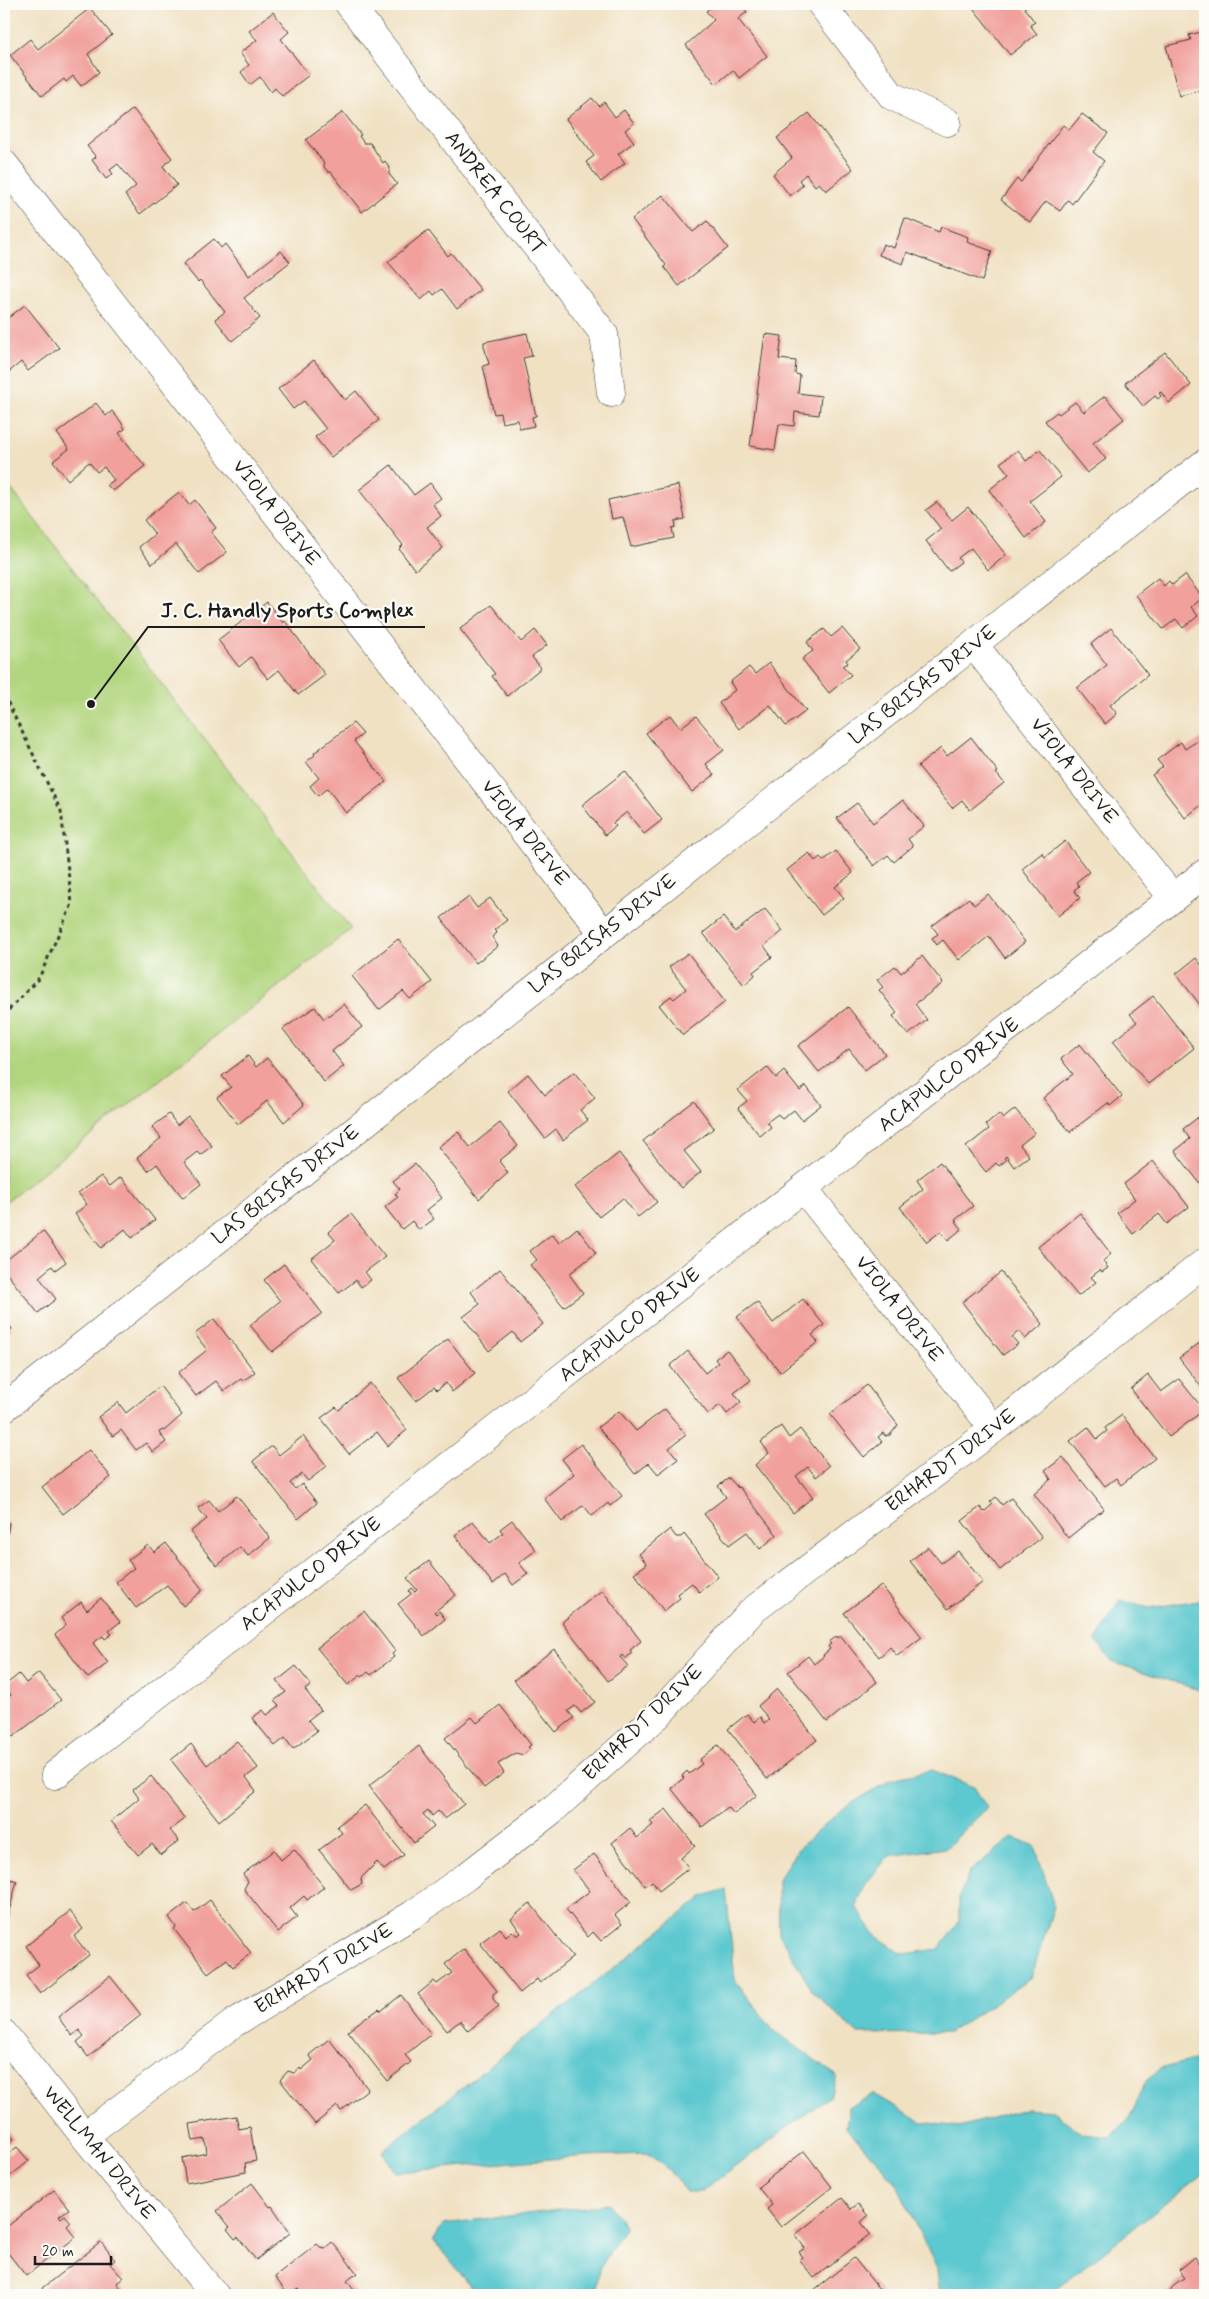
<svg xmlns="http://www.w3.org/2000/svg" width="1209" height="2299" font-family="Mynerve,sans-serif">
	<rect width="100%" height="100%" fill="#fdfcf7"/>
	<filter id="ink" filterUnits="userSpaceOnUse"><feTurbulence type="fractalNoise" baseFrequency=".02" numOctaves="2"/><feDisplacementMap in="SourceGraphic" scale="10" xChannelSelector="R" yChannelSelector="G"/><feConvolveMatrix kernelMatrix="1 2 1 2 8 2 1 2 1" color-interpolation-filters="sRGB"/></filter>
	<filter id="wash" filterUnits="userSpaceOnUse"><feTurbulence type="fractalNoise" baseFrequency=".0096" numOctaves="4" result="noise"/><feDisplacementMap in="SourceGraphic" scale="20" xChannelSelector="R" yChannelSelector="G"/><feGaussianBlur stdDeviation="1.12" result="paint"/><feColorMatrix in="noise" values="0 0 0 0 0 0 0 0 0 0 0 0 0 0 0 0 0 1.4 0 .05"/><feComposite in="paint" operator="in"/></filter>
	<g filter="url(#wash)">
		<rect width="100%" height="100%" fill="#f0e1c3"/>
		<path fill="#b1d57e" stroke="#66784d" d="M4 480 351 929 4 1203Z"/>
		<path fill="#5bc8cf" stroke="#3c7276" d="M1205 1589V1692L1112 1662 1096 1641 1120 1600 1149 1608 1199 1600Z
			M932 1770 974 1787 987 1808 946 1848 889 1856 866 1883 856 1907 876 1936 903 1954 939 1949 959 1922V1897L970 1871 1013 1837 1035 1846 1054 1906 1031 1978 949 2033 858 2034 813 1992 779 1934 778 1879 798 1849 841 1810 892 1779Z
			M726 1889 735 1980 772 2029 837 2076 830 2096 701 2192H686L667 2168 648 2154 586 2156 396 2172 382 2151 704 1896Z
			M1197 2059 1205 2071V2173L1048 2295H940L937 2269 895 2181 846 2127 849 2107 873 2094 922 2122 958 2127 1026 2109 1053 2111 1082 2134 1112 2137 1132 2113 1147 2079 1160 2069Z
			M609 2204 625 2228 599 2270 595 2295H478L433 2240 443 2224Z"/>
		<g id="blocks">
			<path fill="#f1a09c" d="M716 4H740L747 12 738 19 767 56 739 78 733 70 716 84 686 45 714 20 706 11Z
				M970 4H1030L1024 8 1035 22 1030 25 1037 34 1010 55Z
				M90 8 112 35 88 54 99 72 81 86 73 76 66 82 64 79 42 96 10 55 30 39 38 49Z
				M273 12 289 32 281 39 309 75 282 96 275 88 271 92 260 77 250 85 241 72 249 65 240 53 257 40 249 31Z
				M1205 31V89L1179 96 1166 46 1191 40 1189 35Z
				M592 98 599 106 604 102 615 117 624 110 634 123 625 130 634 142 618 154 625 163 601 182 586 162 594 156 566 119Z
				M133 109 172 158 163 166 177 185 140 214 125 195 136 186 118 164 110 170 113 174 106 179 92 160 96 157 87 146Z
				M343 112 361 135 359 136 364 143H370L383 163 385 161 390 169 389 174 397 184 362 212 331 172H328L324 167V163L306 140Z
				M809 113 853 169 826 191 819 183 815 186 806 174 799 180 803 185 790 196 773 174 792 158 777 138Z
				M1082 114 1108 133 1093 152 1104 161 1072 204 1068 200 1060 211 1046 201 1030 222 1001 200 1017 179 1021 182 1063 125 1069 130Z
				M663 195 693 232 707 221 728 248 679 286 664 267 666 265 632 219Z
				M905 218 939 232 941 227 968 237 967 242 992 251 982 281 907 252 903 264 879 255 883 244 894 248Z
				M428 230 448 256 451 253 481 290 457 309 442 289 434 295 431 291 421 300 388 262Z
				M214 239 221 248 225 244 249 276 281 251 290 262 244 298 260 318 232 341 215 319 225 312 200 280 198 282 183 264Z
				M25 305 59 348 28 371 21 362 4 376V321Z
				M527 333 532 356 523 358 536 416 532 417 534 426 520 429 518 420 502 423 500 413 494 414 483 366 489 364 484 346V342Z
				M765 334 782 336 779 359 796 361 795 374 800 375 798 393 821 396 819 415 795 412 794 426 779 424 775 450 750 446Z
				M1165 352 1191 385 1169 403 1161 392 1159 393 1161 396 1158 399 1155 396 1143 406 1125 383Z
				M314 360 345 400 356 391 379 420 331 457 315 437 326 429 304 401 293 409 278 389Z
				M1105 396 1124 419 1093 443 1106 459 1087 473 1045 421 1057 412 1059 414 1075 402 1084 412Z
				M96 403 106 416 112 411 121 422 125 429 119 433 145 466 113 491 107 485 114 480 104 467 97 472 89 462 68 480 53 461 69 449 57 433Z
				M1018 450 1026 461 1040 450 1061 477 1030 501 1046 522 1026 538 989 490 1009 474 1000 463Z
				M391 465 414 495 430 483 441 498 433 504 441 516 427 527 443 548 415 570 399 549 403 545 359 490Z
				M678 485 685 519 675 521 676 527 672 528 674 538 631 547 623 517 612 519 608 500Z
				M179 492 189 505 195 500 216 528 211 532 227 552 199 574 176 544 152 564 139 547 155 534 144 520Z
				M937 502 952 520 968 507 1006 555 988 570 971 548 958 558 961 562 949 571 926 541 941 529 926 510Z
				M1185 575 1203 598 1191 607 1198 616 1183 628 1176 619 1163 629 1136 595 1158 578 1164 586 1169 581 1172 585Z
				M267 602 283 623 285 621 325 675 298 695 279 670 268 679 251 657 239 667 218 640Z
				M491 605 521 642 535 630 547 645 532 657 541 668 507 696 492 676 495 674 460 629Z
				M842 628 860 649 846 660 848 663 843 666 851 675 829 693 802 659 813 651 807 642 824 629 831 637Z
				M1111 628 1148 675 1110 705 1117 714 1105 724 1077 688 1107 665 1091 644Z
				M769 663 806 711 786 726 770 705 739 729 719 703 735 690 730 682 749 667 755 674Z
				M670 715 680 728 696 716 724 750 706 764 714 775 692 792 646 733Z
				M353 723 363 734 354 741 386 782 346 813 327 788 318 796 310 786 319 778 306 762 315 755 314 753Z
				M1205 736V789L1201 792 1205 797V802L1185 818 1152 775 1163 767 1157 760 1181 742 1185 749Z
				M971 737 998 772 996 773 1004 783 970 810 962 800 952 808 918 766 941 748 947 756Z
				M625 771 662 820 644 834 627 812 613 823 616 826 605 835 582 805Z
				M903 800 924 826 908 839 913 846 894 862 888 855 874 866 837 818 857 803 873 823Z
				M1065 841 1089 872 1076 882 1079 886 1074 890 1080 898 1058 916 1022 869 1042 853 1045 857Z
				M836 851 853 873 835 887 844 898 822 915 787 870 809 853 815 861 820 857 823 861Z
				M988 894 1025 942 1005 958 989 936 959 960 943 940 937 945 932 938 938 934 932 926 969 898 974 905Z
				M469 897 477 908 490 898 507 920 494 930 497 933 492 937 498 946 476 963 441 918Z
				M765 909 783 931 764 946 772 957 753 972 755 975 744 985 703 933 723 917 735 932Z
				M398 939 432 982 410 999 403 991 379 1010 352 976Z
				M688 953 725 1002 683 1035 659 1005 671 996 674 999 686 989 669 967Z
				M922 956 943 983 915 1004 927 1020 908 1035 893 1016 897 1013 879 990 883 987 877 980 895 966 901 973Z
				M1196 958 1205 970V1011L1176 974Z
				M1153 996 1194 1048 1148 1084 1113 1041 1137 1022 1130 1014Z
				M344 1004 362 1027 332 1051 344 1066 324 1082 283 1029 315 1007 324 1019Z
				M848 1007 885 1054 865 1070 849 1049 819 1072 798 1046Z
				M1080 1044 1122 1096 1110 1106 1108 1103 1070 1132 1043 1098 1073 1074 1061 1059Z
				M248 1056 256 1067 267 1058 304 1105 284 1122 267 1101 238 1124 217 1097 231 1087 222 1076Z
				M767 1067 776 1078 784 1071 800 1091 806 1086 821 1105 802 1120 794 1110 782 1119 778 1114 767 1122 771 1127 760 1136 738 1108 747 1101 738 1090Z
				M574 1072 595 1098 580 1110 588 1120 563 1140 556 1129 545 1138 508 1091 528 1074 545 1095Z
				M694 1101 714 1128 684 1151 701 1172 681 1188 643 1141Z
				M1015 1109 1035 1133 1020 1145 1029 1156 1014 1167 1006 1156 1004 1158 1006 1160 999 1166 996 1163 986 1172 966 1147 989 1129 986 1125 999 1114 1003 1119Z
				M169 1114 177 1125 188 1116 212 1146 200 1155 197 1152 184 1162 201 1184 183 1198 157 1164 148 1171 137 1158 161 1138 152 1127Z
				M1201 1115 1205 1120V1190L1175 1151 1190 1139 1183 1129Z
				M500 1123 518 1146 499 1161 508 1173 479 1199 438 1147 458 1132 470 1147Z
				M619 1153 657 1202 638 1217 623 1198 599 1217 575 1187Z
				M1153 1161 1189 1207 1167 1224 1159 1214 1133 1234 1117 1213 1135 1199 1124 1184Z
				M940 1162 973 1206 955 1220 962 1229 948 1240 941 1231 927 1242 900 1207 923 1189 917 1180Z
				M415 1164 442 1198 427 1210 434 1219 419 1230 412 1221 402 1229 385 1207 398 1197 395 1194 400 1189 393 1181Z
				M101 1176 110 1186 121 1177 155 1220 132 1238 125 1229 101 1248 75 1214 87 1204 78 1193Z
				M1080 1213 1111 1254 1103 1261 1108 1268 1102 1272 1100 1270 1091 1277 1096 1282 1078 1296 1038 1247Z
				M351 1214 385 1257 365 1272 371 1280 361 1287 356 1280 339 1293 311 1259 335 1240 328 1232Z
				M577 1228 596 1253 569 1274 583 1293 564 1307 530 1265 537 1260 530 1251 552 1234 559 1243Z
				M43 1231 66 1262 55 1270 52 1266 39 1277 56 1299 38 1313 4 1270V1262Z
				M284 1264 322 1313 272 1352 250 1325 280 1301 264 1280Z
				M500 1269 543 1324 520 1342 513 1332 489 1351 463 1317 480 1304 471 1292Z
				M1001 1272 1043 1324 1025 1339 1019 1331 1012 1337 1018 1344 1003 1355 962 1302Z
				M803 1299 824 1325 812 1335 818 1342 780 1372 737 1317 757 1302 773 1323Z
				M4 1318 12 1329 4 1336Z
				M214 1319 255 1372 243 1381 241 1379 224 1391 216 1381 196 1396 178 1373 207 1350 195 1334Z
				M448 1339 475 1373 452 1392 446 1383 437 1390 434 1387 416 1401 398 1378Z
				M1205 1339V1387L1203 1389 1179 1358Z
				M727 1350 751 1380 734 1393 741 1402 727 1414 720 1405 708 1414 670 1366 688 1351 705 1373 718 1363 715 1359Z
				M1148 1375 1161 1392 1179 1379 1204 1410 1169 1437 1131 1389Z
				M370 1383 407 1430 388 1446 377 1432 349 1454 321 1418 336 1407 339 1410Z
				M867 1385 898 1425 890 1435 885 1436 883 1433 878 1437 882 1442 864 1457 830 1414Z
				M160 1386 182 1415 164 1431 163 1430 159 1432 166 1442 153 1452 146 1443 136 1450 121 1430 113 1436 98 1417 118 1402 126 1413Z
				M665 1409 686 1435 669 1448 678 1459 658 1474 649 1463 635 1474 598 1427 619 1411 636 1431Z
				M1122 1415 1155 1458 1121 1485 1116 1478 1105 1486 1070 1441 1088 1427 1097 1439 1107 1431 1105 1428Z
				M781 1426 789 1438 800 1429 829 1466 816 1477 808 1467 796 1476 813 1497 793 1513 755 1465 769 1453 761 1442Z
				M303 1436 327 1466 308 1481 302 1474 290 1483 295 1489 302 1484 317 1503 298 1519 253 1461 272 1446 279 1455Z
				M581 1444 622 1496 610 1506 608 1503 592 1516 584 1506 581 1507 562 1522 544 1498 574 1474 562 1459Z
				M89 1450 111 1477 63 1514 42 1487Z
				M1063 1457 1104 1509 1068 1538 1034 1494 1051 1479 1045 1471Z
				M729 1478 738 1488 739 1487 777 1535 760 1549 747 1532 729 1545 704 1514 726 1497 718 1486Z
				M237 1496 270 1538 248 1556 240 1547 217 1566 190 1532 207 1519 198 1508 209 1500 218 1511Z
				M996 1497 1002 1505 1011 1498 1042 1537 1000 1570 962 1521 980 1507 984 1512 993 1504 990 1502Z
				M512 1520 536 1550 519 1563 528 1574 513 1585 505 1574 493 1584 455 1535 473 1521 490 1543 503 1533 500 1529Z
				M4 1522 9 1523 5 1553H4Z
				M670 1529 676 1537H681L684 1534 718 1577 699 1592 692 1583 677 1594 680 1598 664 1611 634 1573 647 1564 639 1554Z
				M166 1543 203 1590 183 1606 167 1585 136 1608 116 1582 134 1568 128 1560 148 1545 154 1552Z
				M928 1547 941 1563 958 1551 983 1582 948 1609 910 1561Z
				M429 1561 456 1595 434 1612 436 1614 439 1611 445 1619 424 1636 398 1604 411 1594 409 1591 412 1588 415 1592 417 1590 407 1578Z
				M881 1585 922 1637 897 1656 890 1647 879 1657 844 1613Z
				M602 1590 641 1641 630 1650 632 1653 625 1659 622 1655 620 1657 628 1666 608 1681 562 1622Z
				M101 1598 120 1622 109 1631 112 1634 105 1639 103 1636 93 1643 108 1663 88 1678 55 1635 66 1625 61 1618 81 1602 87 1610Z
				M364 1611 395 1651 392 1654 394 1657 371 1675 368 1672 362 1677 361 1675 348 1685 317 1648Z
				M837 1636 838 1638 841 1636 877 1682 827 1722 788 1672 808 1656 814 1664 824 1656 823 1655 830 1649 828 1646 831 1644 829 1642Z
				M554 1649 595 1702 581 1713 575 1706 568 1711 574 1718 556 1732 514 1680Z
				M296 1666 311 1685 305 1690 321 1710 308 1720 317 1731 293 1749 285 1738 275 1746 252 1718 263 1710 267 1715 279 1706 274 1701 286 1692 277 1681Z
				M39 1673 61 1700 13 1737 4 1725V1701L11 1695 4 1686 19 1674 26 1683Z
				M777 1689 817 1740 767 1779 728 1729 747 1714 754 1722 760 1717 764 1723 769 1719 758 1706Z
				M500 1705 531 1745 528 1747 530 1749 523 1755 516 1753 498 1764 504 1773 484 1788 445 1738 472 1717 477 1723Z
				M237 1741 258 1768 246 1777 256 1791 219 1821 171 1760 191 1744 207 1765Z
				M718 1745 757 1795 734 1814 728 1807 702 1827 671 1788 684 1778 682 1776 687 1771 689 1774 702 1764 699 1760Z
				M419 1746 464 1804 445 1819 438 1811 432 1816 428 1810 423 1814 434 1827 414 1843 369 1786Z
				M151 1776 185 1819 170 1830 179 1841 161 1855 152 1844 138 1855 111 1821 139 1798 133 1790Z
				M365 1805 404 1855 384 1870 377 1862 361 1878 362 1884 351 1890 319 1850 342 1833 337 1826Z
				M666 1809 695 1846 681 1858 689 1868 659 1891 652 1881 645 1886 612 1843 630 1828 637 1838 653 1825 650 1821Z
				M294 1849 324 1887 307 1900 304 1896 290 1908 297 1917 278 1932 244 1889 248 1881 243 1874 274 1850 281 1860Z
				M594 1854 631 1902 615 1915 622 1924 601 1941 593 1932 588 1937 566 1909 590 1891 573 1870Z
				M4 1877 17 1881 7 1919 4 1918Z
				M210 1900 251 1953 233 1967 227 1959 208 1973 174 1929 176 1927 169 1917 187 1903 194 1912Z
				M530 1903 573 1957 540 1983 537 1979 520 1993 480 1943 500 1928 506 1936 512 1931 517 1936 521 1933 511 1919Z
				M70 1911 83 1929 74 1936 89 1955 40 1994 26 1975 39 1965 26 1946Z
				M464 1949 497 1991 493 1994V1999L499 2006 468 2031 460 2021 447 2031 418 1994 434 1981 437 1984 452 1973 445 1964Z
				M110 1976 141 2015 88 2057 77 2042 84 2036 79 2030 72 2036 58 2017Z
				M401 1995 431 2034 405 2055 411 2062 387 2081 348 2031 367 2016 368 2017 379 2009 381 2011Z
				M329 2039 368 2089 341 2111 337 2106 315 2124 280 2080 288 2071 294 2073 300 2068 301 2070 313 2060 309 2055Z
				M236 2116 239 2129 250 2127 256 2161 245 2163 246 2172 186 2183 182 2158 207 2153 205 2139 193 2141 190 2124Z
				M4 2126 14 2139 4 2147Z
				M17 2147 29 2161 4 2181V2148L8 2154Z
				M804 2151 832 2187 781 2227 767 2209 772 2205 758 2187Z
				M252 2183 270 2207 272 2206 290 2233 256 2260 238 2237 235 2239 227 2229 230 2227 217 2211Z
				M54 2190 69 2209 59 2216 61 2218 65 2215 71 2222 67 2226 76 2237 26 2276 4 2248V2229Z
				M842 2198 851 2209 858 2204 868 2216 861 2222 870 2234 814 2278 800 2260 803 2257 799 2252 805 2248 795 2235Z
				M101 2242 115 2260 110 2264 123 2278 117 2283 124 2292 119 2295H47L42 2288Z
				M332 2242 357 2273 347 2281 357 2294 303 2295 299 2289 288 2295 275 2277 317 2244 320 2247 325 2248Z
				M1195 2257 1205 2270V2295H1166L1176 2283 1185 2278 1179 2270Z
				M854 2258 883 2294 810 2295 809 2294Z"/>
		</g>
	</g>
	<g filter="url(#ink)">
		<use href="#blocks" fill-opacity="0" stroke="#3c3a35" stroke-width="1"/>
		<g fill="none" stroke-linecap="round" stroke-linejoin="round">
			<g stroke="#3c3a35" stroke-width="29">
				<path id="minor" d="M349 4 604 334 611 393
					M821 4 892 96 947 122
					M4 164 604 934
					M974 645 1173 898
					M804 1189 994 1429
					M4 1408 604 934 1205 463
					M55 1775 1205 873
					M4 2034 84 2136 215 2295
					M84 2136 234 2023 412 1915 467 1876 551 1811 658 1715 752 1611 994 1429 1205 1262"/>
			</g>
			<path stroke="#3c3a35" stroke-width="3" stroke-dasharray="4 4" stroke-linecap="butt" d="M4 695 61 811 72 904 39 978 4 1015"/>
			<use href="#minor" stroke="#fff" stroke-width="28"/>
		</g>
	</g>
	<g text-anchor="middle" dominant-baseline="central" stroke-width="4.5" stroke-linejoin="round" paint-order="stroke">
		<g font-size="20" fill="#1c1c1c" stroke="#fdfcf7">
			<text transform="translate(495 193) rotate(52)">ANDREA COURT</text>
			<text transform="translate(276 513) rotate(52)">VIOLA DRIVE</text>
			<text transform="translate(923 685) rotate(-38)">LAS BRISAS DRIVE</text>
			<text transform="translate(1074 771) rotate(52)">VIOLA DRIVE</text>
			<text transform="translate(525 833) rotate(52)">VIOLA DRIVE</text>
			<text transform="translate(603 934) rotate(-38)">LAS BRISAS DRIVE</text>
			<text transform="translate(949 1075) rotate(-38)">ACAPULCO DRIVE</text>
			<text transform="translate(286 1185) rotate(-38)">LAS BRISAS DRIVE</text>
			<text transform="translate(899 1309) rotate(52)">VIOLA DRIVE</text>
			<text transform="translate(630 1325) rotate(-38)">ACAPULCO DRIVE</text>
			<text transform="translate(951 1461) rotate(-37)">ERHARDT DRIVE</text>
			<text transform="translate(311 1574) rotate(-38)">ACAPULCO DRIVE</text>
			<text transform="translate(643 1723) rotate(-44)">ERHARDT DRIVE</text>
			<text transform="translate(324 1969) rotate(-31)">ERHARDT DRIVE</text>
			<text transform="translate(99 2153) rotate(51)">WELLMAN DRIVE</text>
		</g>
	</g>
	<path fill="none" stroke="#1c1c1c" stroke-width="2" d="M91 704L148 627H425"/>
	<circle fill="#1c1c1c" stroke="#fdfcf7" stroke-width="2" cx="91" cy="704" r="5"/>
	<g font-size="21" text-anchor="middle" font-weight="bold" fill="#1c1c1c" stroke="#fdfcf7" stroke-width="4.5" stroke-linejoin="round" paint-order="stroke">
		<text x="287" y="617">J. C. Handly Sports Complex</text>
	</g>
	<rect width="1209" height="2299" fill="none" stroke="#fdfcf7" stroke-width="20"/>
	<path d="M35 2256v8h76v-8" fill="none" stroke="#1c1c1c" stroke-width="2.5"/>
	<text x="42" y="2256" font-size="15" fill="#1c1c1c" stroke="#fdfcf7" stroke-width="4" paint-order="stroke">20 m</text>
</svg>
